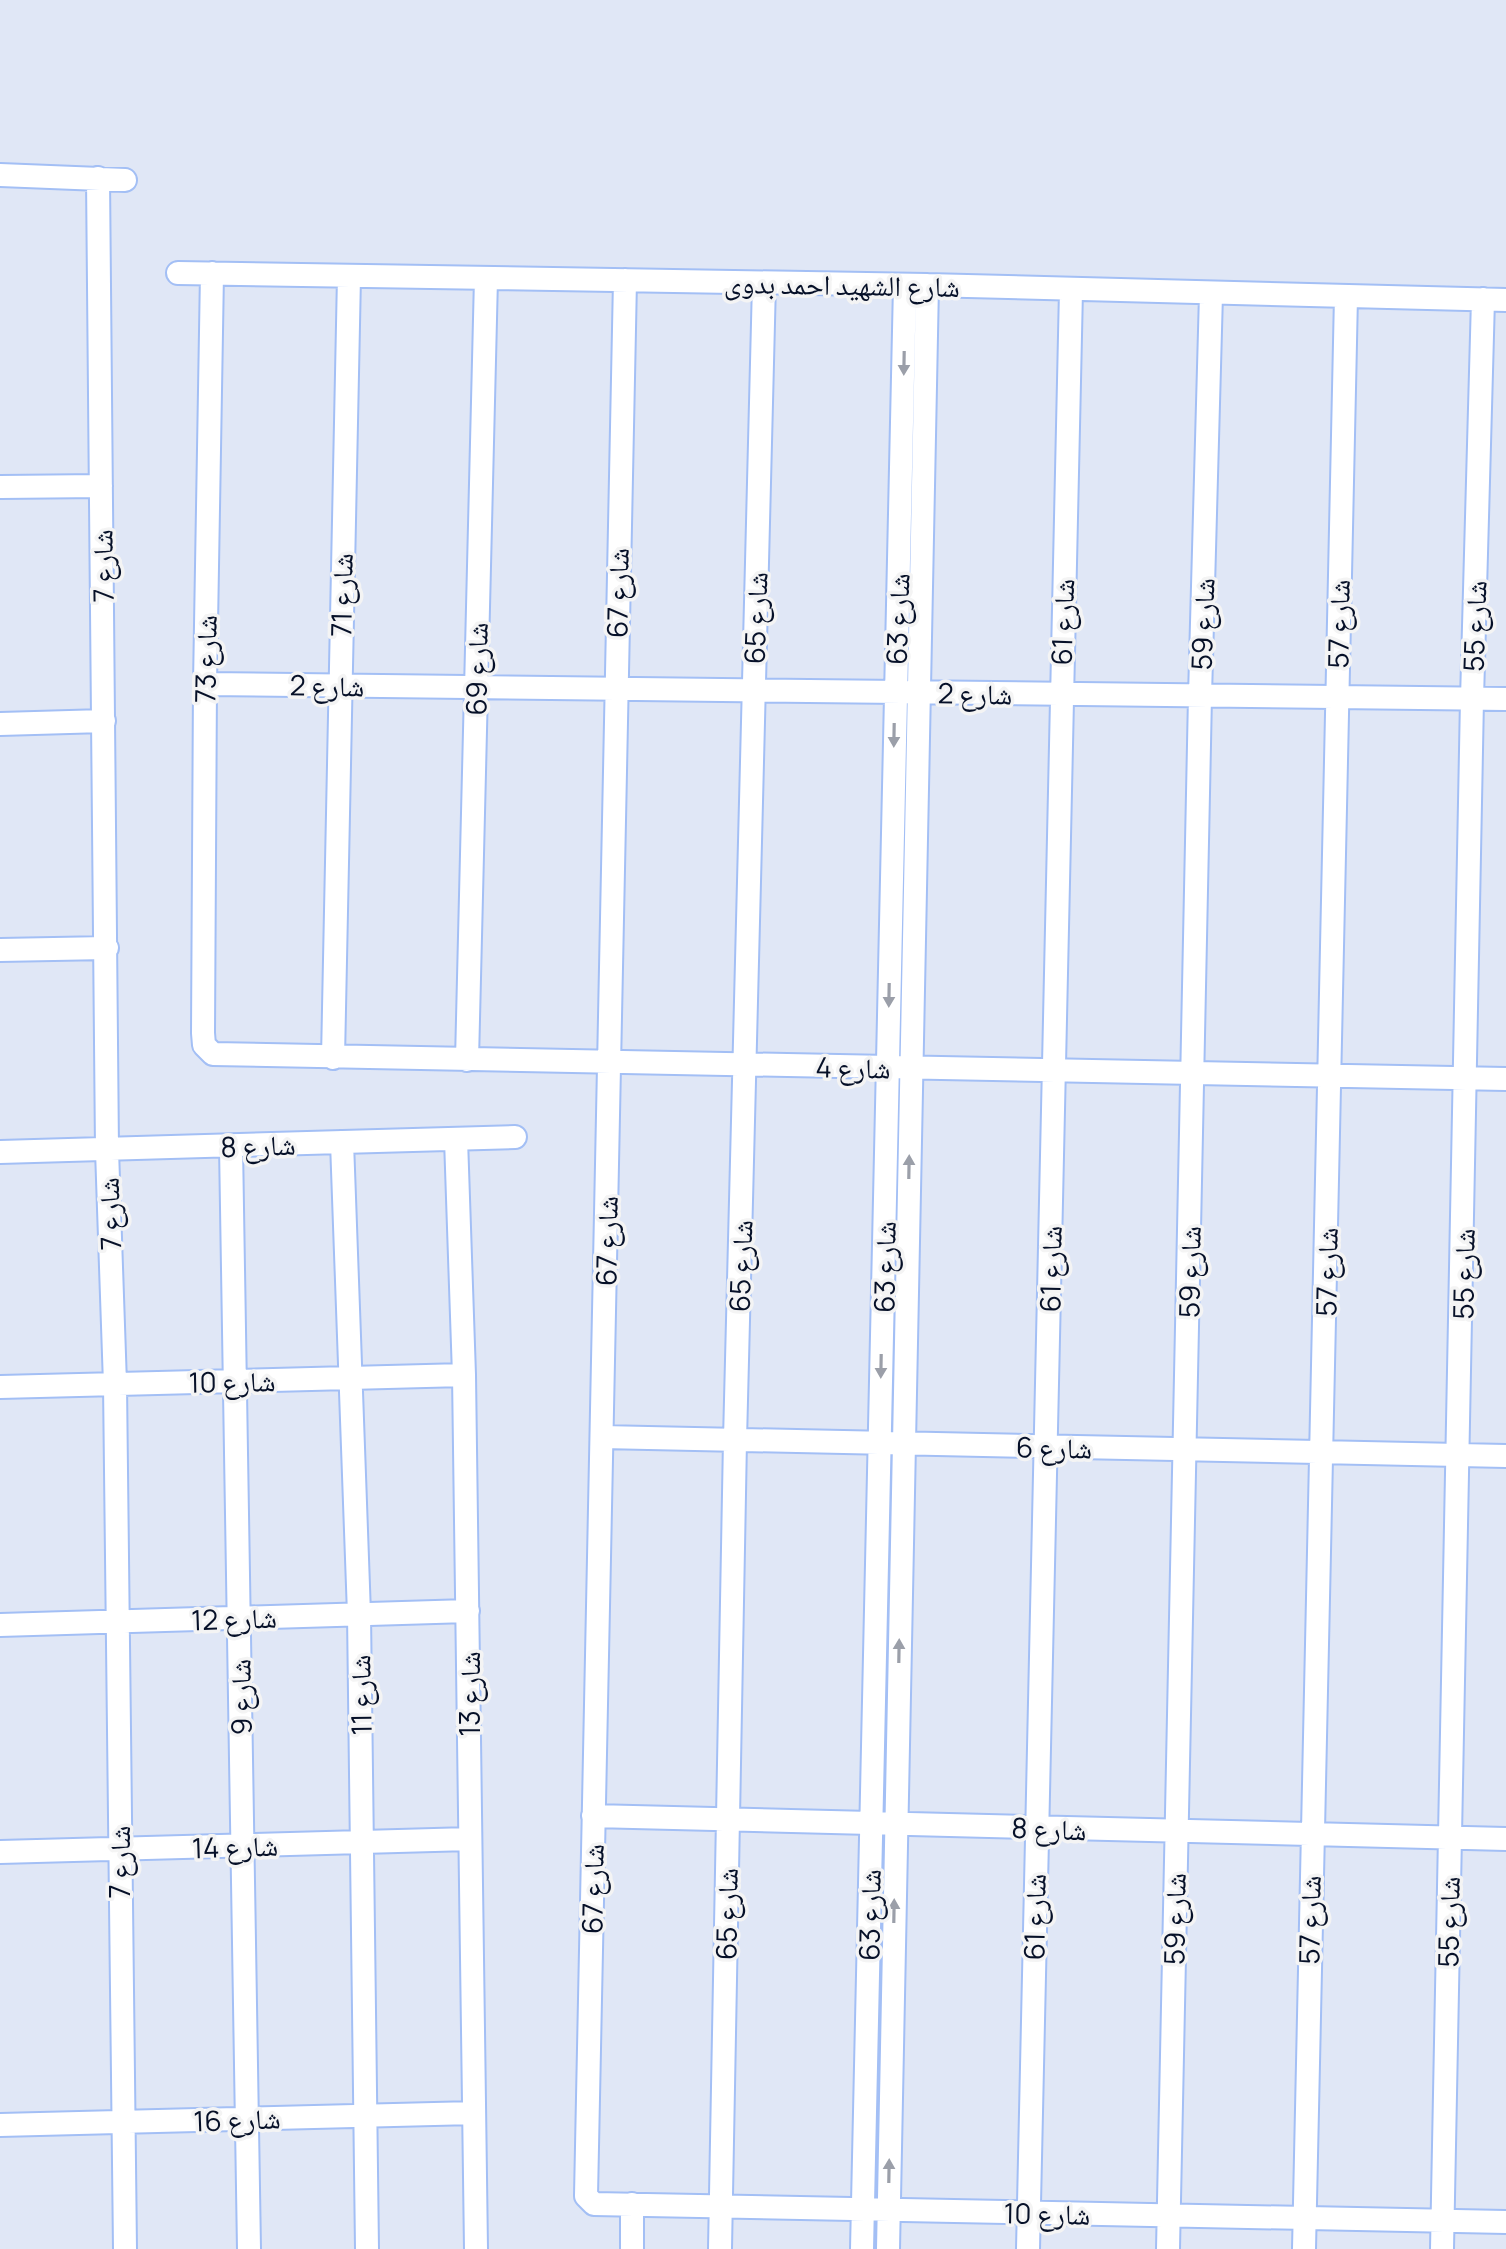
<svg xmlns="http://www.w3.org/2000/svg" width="1506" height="2249" font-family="Manrope,'Noto Naskh Arabic',sans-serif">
	<rect width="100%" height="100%" fill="#e0e7f6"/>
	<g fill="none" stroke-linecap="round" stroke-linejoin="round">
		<g stroke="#a3bff5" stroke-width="26">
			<path id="minor" d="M0 175 125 180
				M98 178 107 1150 115 1384 125 2249
				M178 273 927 285 1506 300
				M212 273 205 684 203 1033 204 1045 213 1054 1506 1079
				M625 280 586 2196 594 2204 1506 2222
				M0 487 101 486
				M205 684 1506 699
				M0 724 104 721
				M0 950 107 948
				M333 1058 349 276
				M467 1060 486 278
				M456 1139 464 1375 476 2249
				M342 1142 359 1614 367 2249
				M231 1146 249 2249
				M0 1152 515 1137
				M0 1387 464 1375
				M602 1437 1506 1456
				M0 1625 468 1611
				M593 1816 1506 1839
				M0 1852 470 1839
				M0 2125 474 2113
				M632 2249V2204
				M720 2249 735 1440 764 283
				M862 2249 905 285
				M888 2249 927 285
				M1028 2249 1071 290
				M1168 2249 1200 696 1211 294
				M1304 2249 1346 296
				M1442 2249 1472 699 1483 299"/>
		</g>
		<use href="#minor" stroke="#fff" stroke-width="22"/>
	</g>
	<defs><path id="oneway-solid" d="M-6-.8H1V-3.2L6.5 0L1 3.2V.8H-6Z" transform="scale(2)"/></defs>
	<g fill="#9b9fa9">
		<use href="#oneway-solid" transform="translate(904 363) rotate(91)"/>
		<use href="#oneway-solid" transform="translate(894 735) rotate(91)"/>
		<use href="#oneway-solid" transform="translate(889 995) rotate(91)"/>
		<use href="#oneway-solid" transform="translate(909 1167) rotate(-89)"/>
		<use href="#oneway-solid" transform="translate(881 1366) rotate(91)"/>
		<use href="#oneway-solid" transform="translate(899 1651) rotate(-89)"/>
		<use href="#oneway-solid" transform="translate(894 1911) rotate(-89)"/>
		<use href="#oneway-solid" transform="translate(889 2171) rotate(-89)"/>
	</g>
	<g text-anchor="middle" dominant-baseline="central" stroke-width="7" stroke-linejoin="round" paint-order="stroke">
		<g font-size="28" fill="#061028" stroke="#f4f4f4">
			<text transform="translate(842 284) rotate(1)">شارع الشهيد احمد بدوى</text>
			<text transform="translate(102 566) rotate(-91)">شارع 7</text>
			<text transform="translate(617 593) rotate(-89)">شارع 67</text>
			<text transform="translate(341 595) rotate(-89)">شارع 71</text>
			<text transform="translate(755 618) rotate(-88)">شارع 65</text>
			<text transform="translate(897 619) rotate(-88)">شارع 63</text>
			<text transform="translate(1062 622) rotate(-88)">شارع 61</text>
			<text transform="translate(1202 624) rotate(-88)">شارع 59</text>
			<text transform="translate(1338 624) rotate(-89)">شارع 57</text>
			<text transform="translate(1474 626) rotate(-88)">شارع 55</text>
			<text transform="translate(205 659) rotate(-89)">شارع 73</text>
			<text transform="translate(476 669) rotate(-89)">شارع 69</text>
			<text transform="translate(327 685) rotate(1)">شارع 2</text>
			<text transform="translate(975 693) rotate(1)">شارع 2</text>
			<text transform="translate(853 1067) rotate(1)">شارع 4</text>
			<text transform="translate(258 1145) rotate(-2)">شارع 8</text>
			<text transform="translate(109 1214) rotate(-92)">شارع 7</text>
			<text transform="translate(606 1241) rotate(-89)">شارع 67</text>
			<text transform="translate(740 1266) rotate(-88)">شارع 65</text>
			<text transform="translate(884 1267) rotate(-89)">شارع 63</text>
			<text transform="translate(1050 1269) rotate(-89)">شارع 61</text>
			<text transform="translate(1189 1272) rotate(-89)">شارع 59</text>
			<text transform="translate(1326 1272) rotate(-89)">شارع 57</text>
			<text transform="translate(1463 1274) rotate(-89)">شارع 55</text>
			<text transform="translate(232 1381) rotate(-1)">شارع 10</text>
			<text transform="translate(1054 1447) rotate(1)">شارع 6</text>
			<text transform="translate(234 1618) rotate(-2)">شارع 12</text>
			<text transform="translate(469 1694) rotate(-90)">شارع 13</text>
			<text transform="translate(360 1695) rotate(-91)">شارع 11</text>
			<text transform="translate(240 1697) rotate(-91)">شارع 9</text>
			<text transform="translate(1049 1828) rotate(2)">شارع 8</text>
			<text transform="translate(235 1846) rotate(-2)">شارع 14</text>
			<text transform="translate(119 1862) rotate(-90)">شارع 7</text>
			<text transform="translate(592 1889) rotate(-89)">شارع 67</text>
			<text transform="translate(726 1914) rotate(-89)">شارع 65</text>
			<text transform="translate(869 1915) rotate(-89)">شارع 63</text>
			<text transform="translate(1034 1917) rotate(-89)">شارع 61</text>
			<text transform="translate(1174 1919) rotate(-89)">شارع 59</text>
			<text transform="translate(1309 1920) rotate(-89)">شارع 57</text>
			<text transform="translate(1448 1922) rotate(-89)">شارع 55</text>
			<text transform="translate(237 2119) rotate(-2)">شارع 16</text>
			<text transform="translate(1047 2213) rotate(1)">شارع 10</text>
		</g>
	</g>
</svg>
